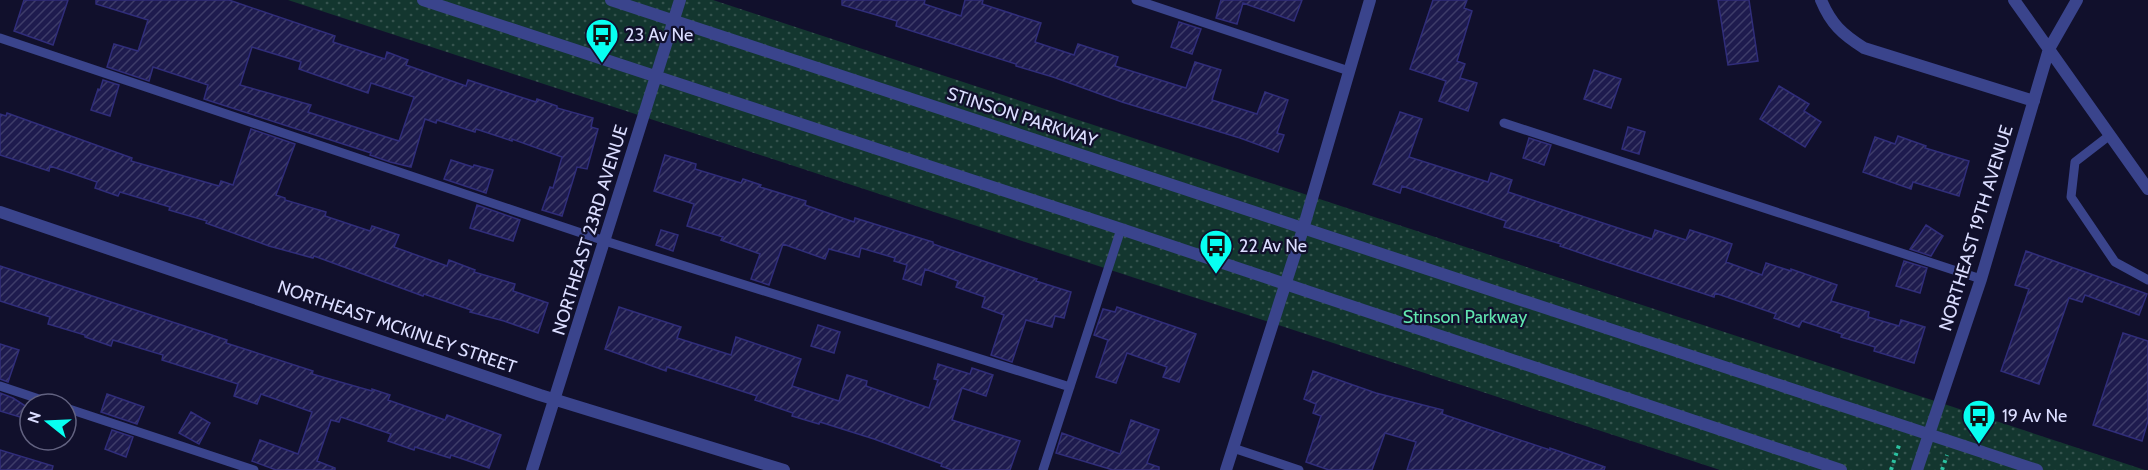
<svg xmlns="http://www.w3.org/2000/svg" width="2148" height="470" font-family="Cabin,sans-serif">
	<defs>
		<pattern id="green-dots" width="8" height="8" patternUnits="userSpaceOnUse" patternTransform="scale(1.5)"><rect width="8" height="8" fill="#13362f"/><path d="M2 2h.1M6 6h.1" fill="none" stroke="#35534e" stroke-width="1.8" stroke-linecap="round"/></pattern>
		<pattern id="building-hatch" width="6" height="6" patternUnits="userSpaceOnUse" patternTransform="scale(1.5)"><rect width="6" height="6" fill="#1e1b4e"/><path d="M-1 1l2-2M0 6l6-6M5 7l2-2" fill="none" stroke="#3e3c69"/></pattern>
	</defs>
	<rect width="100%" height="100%" fill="#11102c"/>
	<path fill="url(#green-dots)" d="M288 0H713L2145 470H1720Z"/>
	<path fill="url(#building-hatch)" stroke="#302d7a" stroke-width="1.5" fill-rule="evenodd" d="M24 0H68L53 45 14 31Z
		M96 0H229L335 36 333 42 385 59 387 52 408 60 406 65 466 86 468 80 536 102 537 99 557 106V108L593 118 591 127 598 129 587 169 577 167 562 216 542 210 550 187 553 188 562 157 512 139V141L476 129 475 132 437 120 436 123 425 119 411 167 390 162 370 155 371 153 204 99 208 85 153 67 149 81 107 67 114 44 138 51 148 20 96 4ZM252 47 301 62 299 69 368 93 371 83 414 97 399 141 308 112 311 105 240 85Z
		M842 0H925L924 4 961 16 965 0H983L982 4 1041 23 1035 42 1074 55 1078 44 1118 57 1115 66 1186 88 1195 62 1221 70 1212 100 1257 114 1265 92 1288 100 1277 133 1284 135 1278 152 1240 138 1122 102 1053 77 1016 66V64L896 26 897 21 842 5Z
		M1221 0H1302L1294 21 1243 3 1237 24 1216 18Z
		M1433 0H1467L1464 8 1472 11 1457 61 1465 64 1460 78 1477 83 1468 111 1439 101 1446 81 1410 69Z
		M1718 0H1749L1758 61 1728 65Z
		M1179 22 1201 29 1192 54 1171 47Z
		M1594 70 1621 79 1611 108 1584 99Z
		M103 80 119 85 110 116 91 110 98 89 100 90Z
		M1779 86 1809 104 1804 111 1821 122 1805 147 1760 119Z
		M1400 112 1422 119 1409 157 1488 182 1491 173 1512 180 1508 192 1652 239 1655 230 1686 240 1690 230 1715 238 1732 244 1726 262 1762 275 1766 263 1791 271V269L1837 285 1831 301 1869 312 1868 317 1899 326 1901 320 1925 327 1914 363 1874 351 1875 347 1841 337 1842 334 1802 321 1799 327 1774 318 1776 314 1715 293 1714 297 1601 260 1560 246 1561 244 1504 227 1506 221 1449 202 1402 186 1400 193 1373 184Z
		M7 113 132 158 131 161 219 186 221 181 233 185 251 129 295 144 276 195 285 198V200L326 212 325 216 370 231 372 226 399 235 394 247 447 266 449 260 475 270 474 272 515 284 513 291 548 303 538 333 504 321 470 312 471 310 424 294 423 296 314 256 313 258 269 246 206 223 207 221 169 210 170 207 120 192 118 196 95 188 97 182 50 166 49 171 0 155V114L6 116Z
		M1628 127 1645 132 1639 154 1622 149Z
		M1898 136 1926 146 1925 148 1969 161 1959 196 1913 182 1911 189 1863 172 1875 137 1895 144Z
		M1529 138 1551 145 1544 165 1523 158Z
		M665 155 696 164 695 169 741 183 743 179 761 185 760 187 806 201 805 205 854 222 855 218 933 242V244L1037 279 1036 281 1071 292 1064 318 1055 316 1052 327 1026 320 1012 362 991 355 1004 315 982 307 985 297 956 287 958 281 925 269 921 285 903 279 907 265 894 261 895 258 861 248 859 257 829 249 825 259 783 244 769 285 751 279 760 254 721 240 723 237 687 226 694 204 654 191Z
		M451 160 473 167 474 165 493 170 486 193 444 179Z
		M477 205 520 220 513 241 470 228Z
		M1926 225 1943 236 1931 256 1910 249Z
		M661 230 678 235 673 251 656 245Z
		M2026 251 2147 294 2139 315 2085 295 2082 302 2069 298 2039 384 2001 371 2029 289 2015 285Z
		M1904 261 1927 268 1920 293 1896 286Z
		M0 266 197 330 227 340 226 343 313 371 312 374 372 391V389L390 395 388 400 445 420 447 415 501 435 489 468 451 455 450 458 415 447 414 450 388 441 391 434 341 417 339 422 331 420 317 461 335 468V470H276L252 461 260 440 298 454 312 412 261 394 257 404 234 396 238 384 162 360 163 355 113 340 111 346 85 337V335L48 324 50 317 0 301Z
		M619 307 681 327 677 338 731 355 736 337 801 359 792 386 839 401 847 375 867 381 866 386 929 408 938 380 934 379 938 364 970 374 972 368 993 375 986 396 962 388 952 420 1020 441 1010 470H952L941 466 942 464 874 439 820 422 819 424 792 416 793 413 755 400 757 396 667 367 666 371 605 349Z
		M1117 307 1196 334 1179 382 1163 377 1167 367 1127 353 1116 383 1096 377 1108 340 1094 335 1103 309 1115 312Z
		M818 325 840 332 834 353 811 346Z
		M2123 333 2148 341V421L2142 441 2093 425Z
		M0 344 19 350 8 382 0 379Z
		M1313 371 1376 393 1443 410 1442 414 1550 450V448L1605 467 1604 470H1407L1416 442 1385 433 1372 470H1329L1306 462 1321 416 1313 413 1316 404 1304 399Z
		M0 393 13 398 30 409V420L0 411Z
		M107 394 144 407 137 424 101 412Z
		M191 412 210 423 199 444 179 433Z
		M1131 420 1159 430 1147 463 1159 467V470H1113L1056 453 1062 433 1120 454Z
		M112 430 133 437 126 457 105 449Z
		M0 450 53 466 52 470H0Z"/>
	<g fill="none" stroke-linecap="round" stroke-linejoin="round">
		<path stroke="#2cc2a1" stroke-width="4" stroke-dasharray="3 4.5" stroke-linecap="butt" d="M1891 470 1900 442
			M1942 470 1947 455"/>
		<path stroke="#3a448c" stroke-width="9" d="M1136 0 1349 71
			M0 38 605 241 1070 387
			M1504 123 1981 279
			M2110 135 2075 162 2071 197 2115 262 2148 280
			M0 386 54 404
			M66 408 254 470
			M1233 448 1299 470
			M1043 470 1121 229"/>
		<path stroke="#3a448c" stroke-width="12" d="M423 0 1121 229 1841 470
			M611 0 2037 470
			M1821 0C1831 24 1842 34 1864 48L2034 101
			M2014 0 2148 189
			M0 212 540 395 784 470
			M532 470 680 0
			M1226 470 1303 229 1370 0
			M1917 470 1981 279 2049 49 2077 0"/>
	</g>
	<defs>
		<g id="bus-pin" transform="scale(1.725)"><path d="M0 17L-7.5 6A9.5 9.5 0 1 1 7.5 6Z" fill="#07fff1" stroke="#11102c"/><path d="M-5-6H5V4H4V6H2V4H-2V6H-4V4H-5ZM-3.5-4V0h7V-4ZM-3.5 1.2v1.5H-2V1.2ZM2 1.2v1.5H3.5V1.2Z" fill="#111"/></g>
	</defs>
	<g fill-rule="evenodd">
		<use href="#bus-pin" x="602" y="35"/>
		<use href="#bus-pin" x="1216" y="246"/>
		<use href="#bus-pin" x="1979" y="416"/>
	</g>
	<g text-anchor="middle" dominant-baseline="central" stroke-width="4.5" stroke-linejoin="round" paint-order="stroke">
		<g font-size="18" fill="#dbddff" stroke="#11102c" text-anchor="start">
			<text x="625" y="35">23 Av Ne</text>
			<text x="1239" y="246">22 Av Ne</text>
			<text x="2002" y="416">19 Av Ne</text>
		</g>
		<g font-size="18" fill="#dbddff" stroke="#11102c">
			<text transform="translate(1022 117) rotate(18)">STINSON PARKWAY</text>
			<text transform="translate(1976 228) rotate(-73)">NORTHEAST 19TH AVENUE</text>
			<text transform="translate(590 230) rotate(-73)">NORTHEAST 23RD AVENUE</text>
			<text transform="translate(397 327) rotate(19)">NORTHEAST MCKINLEY STREET</text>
		</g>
		<g font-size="18" fill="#61e5af" stroke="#11102c">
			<text x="1465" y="317">Stinson Parkway</text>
		</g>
	</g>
	<g transform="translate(48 422) rotate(288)"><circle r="28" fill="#11102c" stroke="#626280" stroke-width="1.5"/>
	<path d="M0-4.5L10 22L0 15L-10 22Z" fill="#07fff1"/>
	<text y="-9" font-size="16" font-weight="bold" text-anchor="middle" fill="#dbddff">N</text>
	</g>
</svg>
